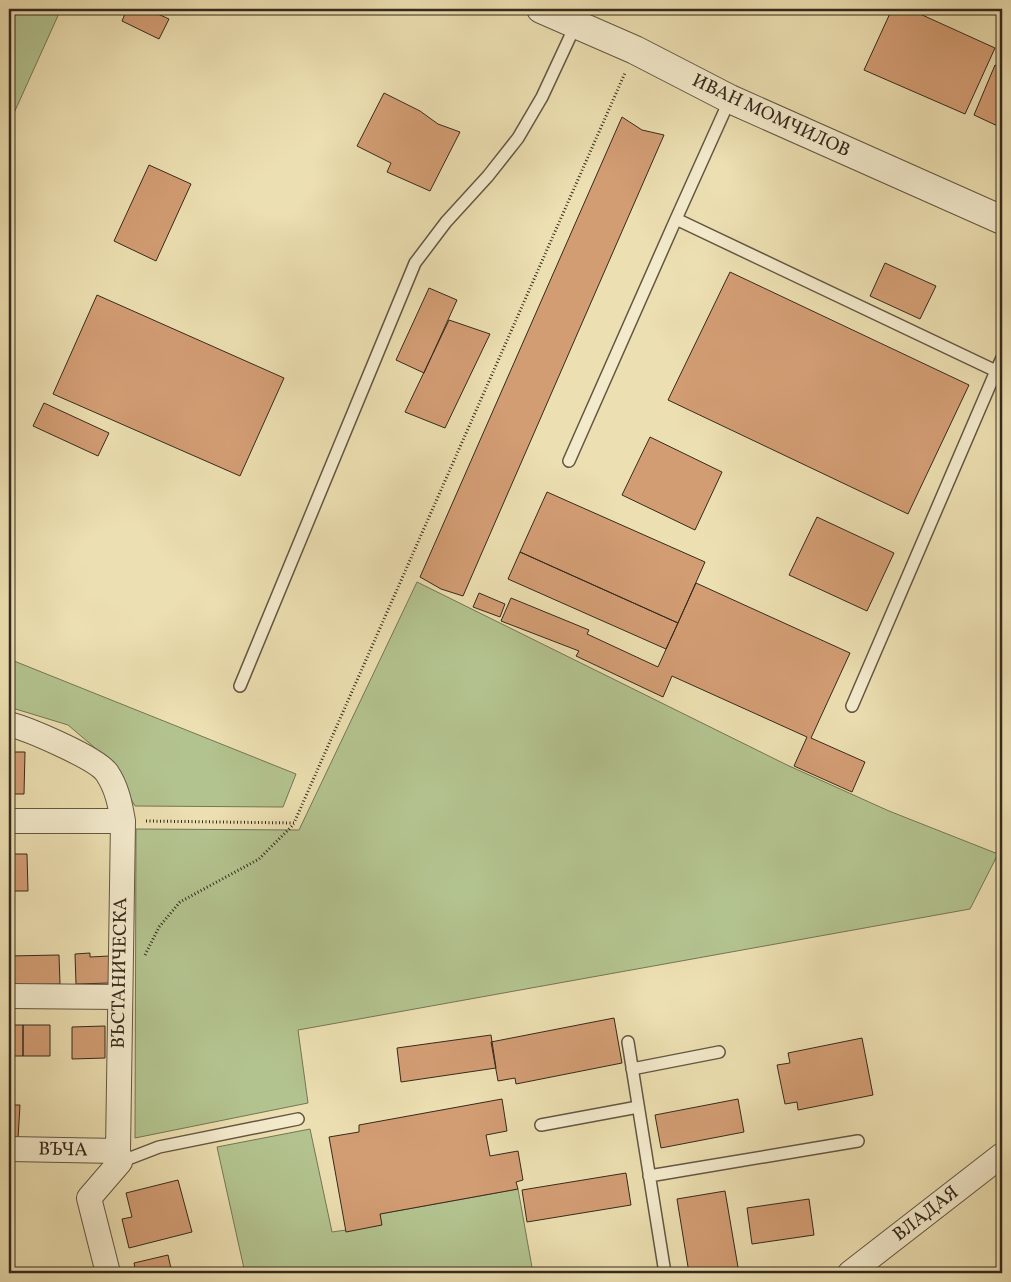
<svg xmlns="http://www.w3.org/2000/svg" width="1011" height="1282" font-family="Vollkorn,serif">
	<rect width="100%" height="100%" fill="#ecdfb1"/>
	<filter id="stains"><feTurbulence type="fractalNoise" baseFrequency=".004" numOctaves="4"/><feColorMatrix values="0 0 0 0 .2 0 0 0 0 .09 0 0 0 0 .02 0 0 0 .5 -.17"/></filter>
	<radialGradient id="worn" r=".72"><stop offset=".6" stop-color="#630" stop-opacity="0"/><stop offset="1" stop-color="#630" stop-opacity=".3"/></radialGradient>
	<path fill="#b3c38f" stroke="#747656" d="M9 9H61L9 124Z
		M417 582 787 765 889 811 998 854 970 909 298 1030 308 1103 135 1138 136 829 299 830Z
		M9 659 296 774 283 807 135 806 108 759 68 725 9 707Z
		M310 1129 332 1232 381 1225 380 1214 518 1189 533 1273H245L217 1147Z"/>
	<path fill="#d39d74" stroke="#352a1d" d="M127 9H147L169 19 159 39 122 21Z
		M892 9H909L995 48 965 114 864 70Z
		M995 65 1002 68V128L974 115Z
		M384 93 420 111 438 124 460 132 430 191 387 172 391 163 357 146Z
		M622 117 642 130 664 135 463 596 441 589 420 577Z
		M149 165 191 184 156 261 114 241Z
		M885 263 936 286 920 319 870 296Z
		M730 272 969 385 908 514 668 400Z
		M429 288 457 300 424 373 396 360Z
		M97 295 284 378 240 476 53 394Z
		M449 320 490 334 445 428 405 412Z
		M44 403 109 433 98 456 33 426Z
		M650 437 722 472 695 530 622 495Z
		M547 492 705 562 678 623 520 552Z
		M817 517 894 553 867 611 789 575Z
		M520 552 678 623 666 649 508 579Z
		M696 583 850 653 811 738 865 762 852 792 794 766 807 737 672 676 663 697 576 656 579 651 501 621 511 598 589 630 587 634 658 667Z
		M479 593 505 604 500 617 473 607Z
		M9 752H25L24 794H9Z
		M9 854H27L28 891H9Z
		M90 953V957L109 956 110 983 76 984 75 954Z
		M59 955 60 984 9 985V956Z
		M614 1018 622 1063 516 1084 515 1078 498 1081 491 1042Z
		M9 1025H23V1056H9Z
		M23 1025H50V1056H23Z
		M105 1026V1058L72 1059V1027Z
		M491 1035 496 1068 401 1082 397 1048Z
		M862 1038 873 1095 798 1110 797 1102 785 1104 777 1065 790 1063 788 1053Z
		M502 1099 507 1131 486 1135 490 1156 518 1151 523 1180 516 1182 518 1189 380 1214 382 1225 346 1232 329 1137 359 1132V1125Z
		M738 1099 744 1132 661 1148 655 1115Z
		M9 1105H20L18 1139H9Z
		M626 1173 631 1205 527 1222 522 1190Z
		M178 1180 192 1232 129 1248 122 1219 132 1217 126 1193Z
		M725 1191 739 1273H689L677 1199Z
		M809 1199 814 1235 752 1244 747 1208Z
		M168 1255 172 1273H136L134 1263Z"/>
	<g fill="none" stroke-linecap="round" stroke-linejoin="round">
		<g stroke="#635742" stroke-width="14">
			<path id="service" d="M730 99 676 219 996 371 1002 358
				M569 461 676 219
				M240 686 415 263 446 222 488 176 518 138 542 97 576 24
				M852 706 996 371
				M628 1042 665 1273
				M632 1069 719 1052
				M541 1125 638 1107
				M120 1162 159 1147 298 1119
				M649 1176 858 1141"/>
		</g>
		<g stroke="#635742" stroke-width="26">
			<path id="minor" d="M9 724C28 729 97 758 107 773 117 788 120 804 123 821L118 1151 120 1162 89 1198 108 1273
				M9 821H123
				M9 996 120 997
				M9 1149 118 1151
				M850 1273 1002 1155"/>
		</g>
		<g stroke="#635742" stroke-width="30">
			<path id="tertiary" d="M541 9 635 50 730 99 1002 220"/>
		</g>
		<path stroke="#352a1d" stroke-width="3" stroke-dasharray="1 2.5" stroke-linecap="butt" d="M146 821 294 823 625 73
			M145 955 159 927 180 902 259 859 294 824"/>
		<use href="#service" stroke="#f3eacc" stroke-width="11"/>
		<use href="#minor" stroke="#f3eacc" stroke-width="24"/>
		<use href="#tertiary" stroke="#f3eacc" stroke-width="28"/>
	</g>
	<g text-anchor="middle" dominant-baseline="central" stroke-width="4" stroke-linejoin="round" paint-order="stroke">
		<g font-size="19" fill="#352a1d" stroke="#f3eacc">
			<text transform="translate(771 116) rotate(25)">ИВАН МОМЧИЛОВ</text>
			<text transform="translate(120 973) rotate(-89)">ВЪСТАНИЧЕСКА</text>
			<text transform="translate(63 1150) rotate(1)">ВЪЧА</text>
			<text transform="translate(926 1214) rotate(-38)">ВЛАДАЯ</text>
		</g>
	</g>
	<rect width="1011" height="1282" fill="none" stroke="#ecdfb1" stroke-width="30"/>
	<rect x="10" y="10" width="991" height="1262" fill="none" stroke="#352a1d" stroke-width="2.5"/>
	<rect x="15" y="15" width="981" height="1252" fill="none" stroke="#352a1d"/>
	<rect width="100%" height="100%" filter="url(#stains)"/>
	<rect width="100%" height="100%" fill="url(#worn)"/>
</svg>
